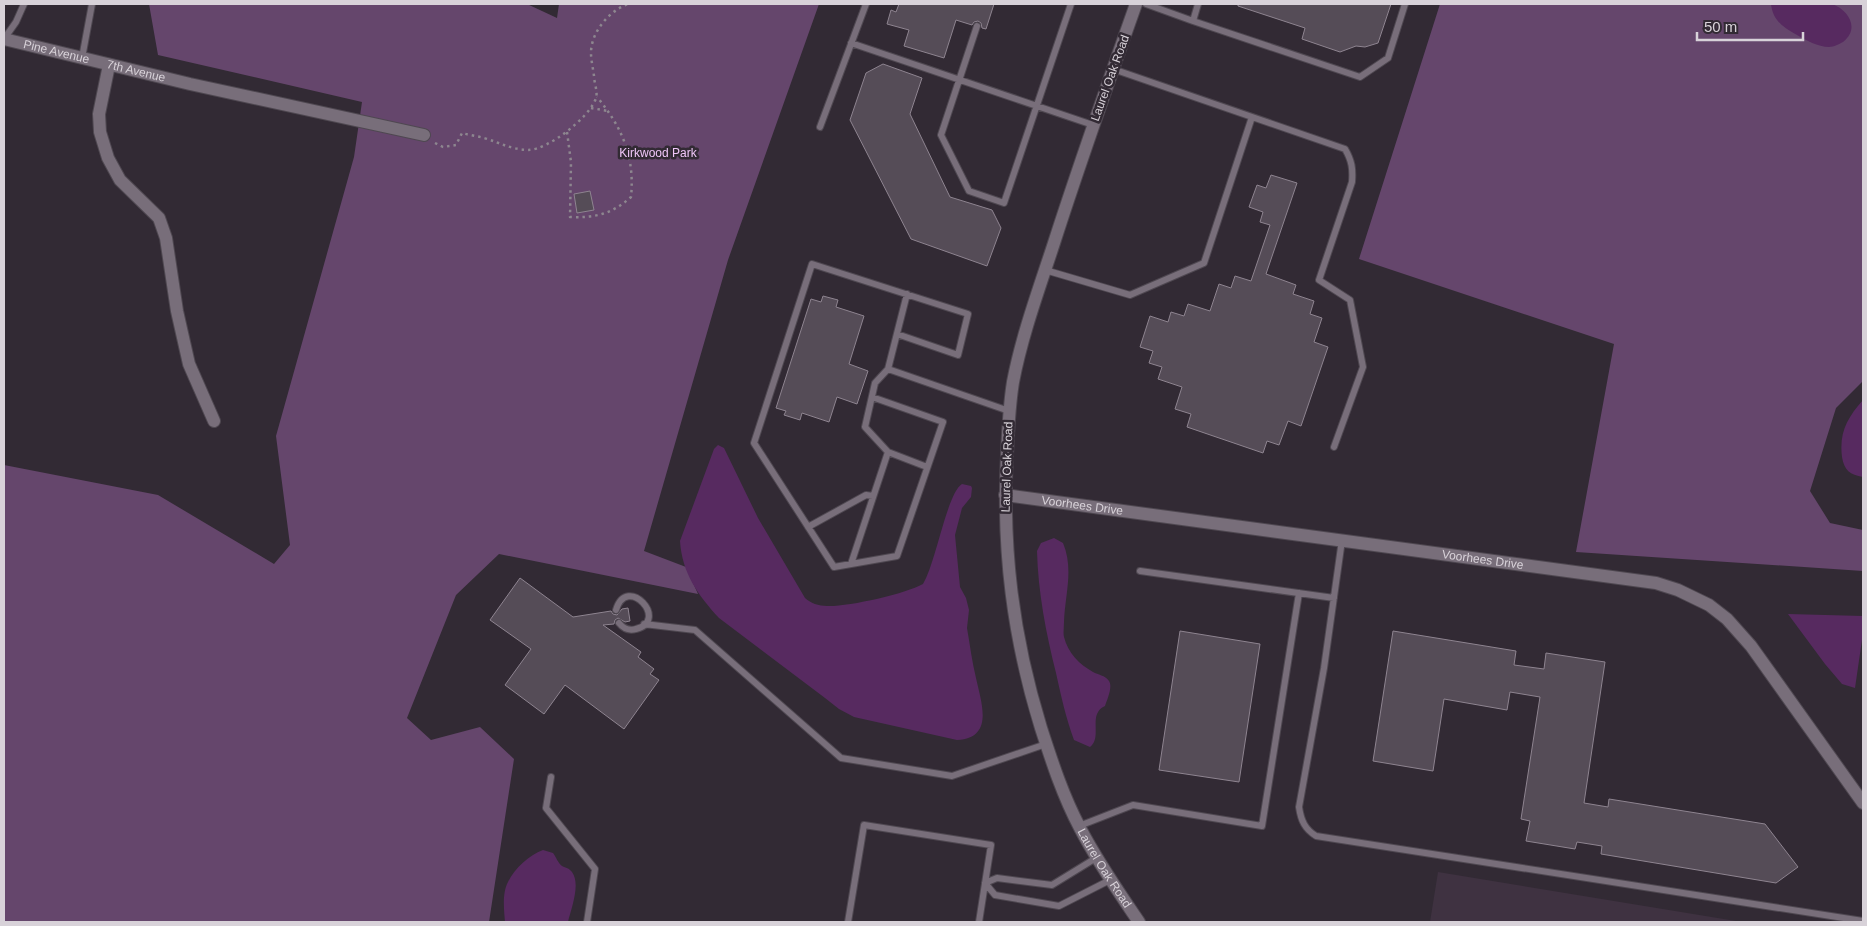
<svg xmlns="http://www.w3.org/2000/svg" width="1867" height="926" font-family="Helvetica,sans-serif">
	<rect width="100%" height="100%" fill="#322a34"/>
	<path fill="#3f3241" d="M1438 872 1742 922H1430Z"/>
	<path fill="#65466c" d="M149 4H527L557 18 559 4H819L728 260 644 551 686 567 698 594 499 554 456 595 407 718 431 740 480 727 514 759 489 922H4V465L158 495 274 564 290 545 276 436 354 157 362 102 158 55Z
		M1440 4H1863V381L1836 408 1810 491 1830 523 1863 530V571L1576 552 1614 344 1359 259Z"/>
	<path fill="#572a60" d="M1771 4C1780 3 1792 4 1802 4 1810 4 1824 1 1832 4 1849 10 1860 29 1843 42 1839 44 1834 47 1829 47 1818 47 1806 40 1797 35 1783 27 1773 21 1771 4Z
		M1863 400V477C1850 475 1844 470 1842 457 1839 433 1847 418 1863 400Z
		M718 445 724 448 758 518 805 598C810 603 819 606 827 606 847 607 905 594 923 584 936 563 947 493 962 484L971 486 972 488 971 497 962 508 955 535 960 587 966 598 969 610 967 628C970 645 972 662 976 678 981 702 995 738 957 740L854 717 839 709 825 698 719 618C698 595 682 573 680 541L714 449Z
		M1054 538 1063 543C1074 569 1065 595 1064 622 1064 627 1063 633 1064 637 1068 653 1079 664 1093 672 1098 675 1105 675 1109 681 1113 687 1107 700 1105 706 1087 714 1103 737 1090 747L1074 740C1066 718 1061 696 1056 673 1046 633 1038 592 1037 551L1041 543Z
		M1788 614 1863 616V633L1855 688 1842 684 1825 664Z
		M543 850 553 853C556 857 558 863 562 866 566 868 569 868 572 872 581 884 571 909 568 922H505C504 910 502 893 508 882 515 868 529 855 543 850Z"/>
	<path fill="#554c57" stroke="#8e8490" d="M899 4H994L986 29 982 28 981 23 978 21 974 22 972 25 956 20 944 58 904 46 909 30 887 24 891 10 896 12Z
		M1238 4H1391L1378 43 1365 47 1356 46 1340 52 1302 39 1305 28 1238 6Z
		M883 64 922 78 910 114 950 197 992 210 1001 228 987 266 911 239 850 120 866 73Z
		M1271 175 1297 183 1266 274 1296 285 1293 294 1314 301 1310 314 1322 318 1314 342 1328 347 1301 426 1288 421 1279 445 1267 441 1263 453 1187 427 1191 414 1175 409 1182 387 1158 379 1162 367 1149 363 1153 351 1140 347 1150 316 1168 322 1171 312 1184 316 1188 304 1210 311 1219 284 1231 288 1235 276 1251 281 1270 225 1260 222 1263 212 1249 207 1257 185 1266 188Z
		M590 191 594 210 577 213 574 194Z
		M823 296 838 300 836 307 864 316 849 364 868 371 857 404 837 397 829 422 802 413 800 420 784 415 786 411 776 408 811 299 821 302Z
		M520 578 573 617 611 611 613 614 617 615 622 609 628 608 630 621 625 622 618 618 615 620 614 624 603 625 641 652 638 657 654 669 650 674 659 680 624 729 565 685 544 714 505 685 531 649 490 620Z
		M1180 631 1260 644 1239 782 1159 770Z
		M1393 631 1516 651 1514 665 1544 669 1546 653 1605 662 1584 803 1608 807 1609 799 1765 824 1798 867 1776 883 1601 854 1602 846 1577 842 1575 849 1526 841 1530 821 1521 819 1540 697 1510 692 1507 710 1444 699 1433 771 1373 761Z"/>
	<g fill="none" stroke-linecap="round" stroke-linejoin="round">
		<g stroke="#4f4851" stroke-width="8">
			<path id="service" d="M1146 4 1193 21
				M1198 4 1193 21 1360 77 1388 58 1405 4
				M977 26 941 135 969 191 1004 203 1071 4
				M4 39 16 22 24 4
				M851 43 1093 125
				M82 58 92 4
				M1113 69 1345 149C1352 161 1353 169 1352 182L1319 280 1350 300 1363 367 1334 447
				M820 127 866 4
				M1045 270 1130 295 1204 263 1252 117
				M888 369 1009 411
				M872 397 943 422 897 556 834 567 754 443 812 264 968 314 958 355 897 334
				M888 452 927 467
				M808 527 866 495 873 496
				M1342 540 1324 668 1299 807C1301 821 1305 829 1316 836L1863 921
				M851 564 888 452 865 427 875 383 888 369 907 294
				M1140 571 1334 598
				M616 610C627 573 670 621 636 629 629 631 623 628 619 623
				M644 624 695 630 841 758 952 776 1046 744
				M551 777 546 808 595 869 587 922
				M1079 826 1133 805 1262 826 1299 593
				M1096 858 1052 885 997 878 985 883 995 895 1059 906 1110 880
				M848 922 864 825 991 845 979 922"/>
		</g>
		<g stroke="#4f4851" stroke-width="14">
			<g id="minor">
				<path id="s1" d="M4 39 190 84 424 135"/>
				<path d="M109 65 99 114 100 132 108 158 120 180 159 218 166 238 177 311 189 364 214 421"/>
				<path id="s2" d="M1005 495 1656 583 1678 590 1709 605 1727 619 1751 646 1863 803"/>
			</g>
		</g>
		<g stroke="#4f4851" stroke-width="14">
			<g id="tertiary">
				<path id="s3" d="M1136 4C1108 83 1080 162 1054 243 1039 289 1022 335 1013 382 1009 407 1008 431 1007 455 1002 550 1013 637 1041 728 1052 762 1063 796 1080 828 1097 861 1118 891 1139 922"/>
			</g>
		</g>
		<path stroke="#8d868f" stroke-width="2.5" stroke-dasharray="2.5 4" stroke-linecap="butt" d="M591 108 608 111
			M567 132 571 162 570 217C595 218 612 214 631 197 635 157 622 127 597 97
			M435 143 443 147 456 145 462 133C469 135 477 136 484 138 501 143 509 149 528 150 548 150 590 117 596 98 598 92 594 82 594 76 593 68 591 60 591 53 591 32 609 11 628 4"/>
		<use href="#service" stroke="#786e7a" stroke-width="6"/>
		<use href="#minor" stroke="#786e7a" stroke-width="12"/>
		<use href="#tertiary" stroke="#786e7a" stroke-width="12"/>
	</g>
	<g text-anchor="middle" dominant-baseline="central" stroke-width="5" stroke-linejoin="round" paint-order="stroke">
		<g font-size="12" fill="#d8d2d9" stroke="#322a34">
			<text stroke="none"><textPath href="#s1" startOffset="54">Pine Avenue</textPath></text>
			<text stroke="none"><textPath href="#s1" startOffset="136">7th Avenue</textPath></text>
			<text transform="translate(1110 78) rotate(-70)">Laurel Oak Road</text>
			<text transform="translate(1007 467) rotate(-88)">Laurel Oak Road</text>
			<text stroke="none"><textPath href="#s2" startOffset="78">Voorhees Drive</textPath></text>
			<text stroke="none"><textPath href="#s2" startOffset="482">Voorhees Drive</textPath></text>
			<text stroke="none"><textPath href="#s3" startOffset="902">Laurel Oak Road</textPath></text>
		</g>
		<g font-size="12" fill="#efc6f8" stroke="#322a34">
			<text x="658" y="153">Kirkwood Park</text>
		</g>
	</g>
	<rect width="1867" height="926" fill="none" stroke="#d8d2d9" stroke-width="10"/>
	<path d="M1697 32v8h106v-8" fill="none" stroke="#d8d2d9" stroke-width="2.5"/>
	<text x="1704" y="32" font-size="15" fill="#d8d2d9" stroke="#322a34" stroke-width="4" paint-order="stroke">50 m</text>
</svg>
